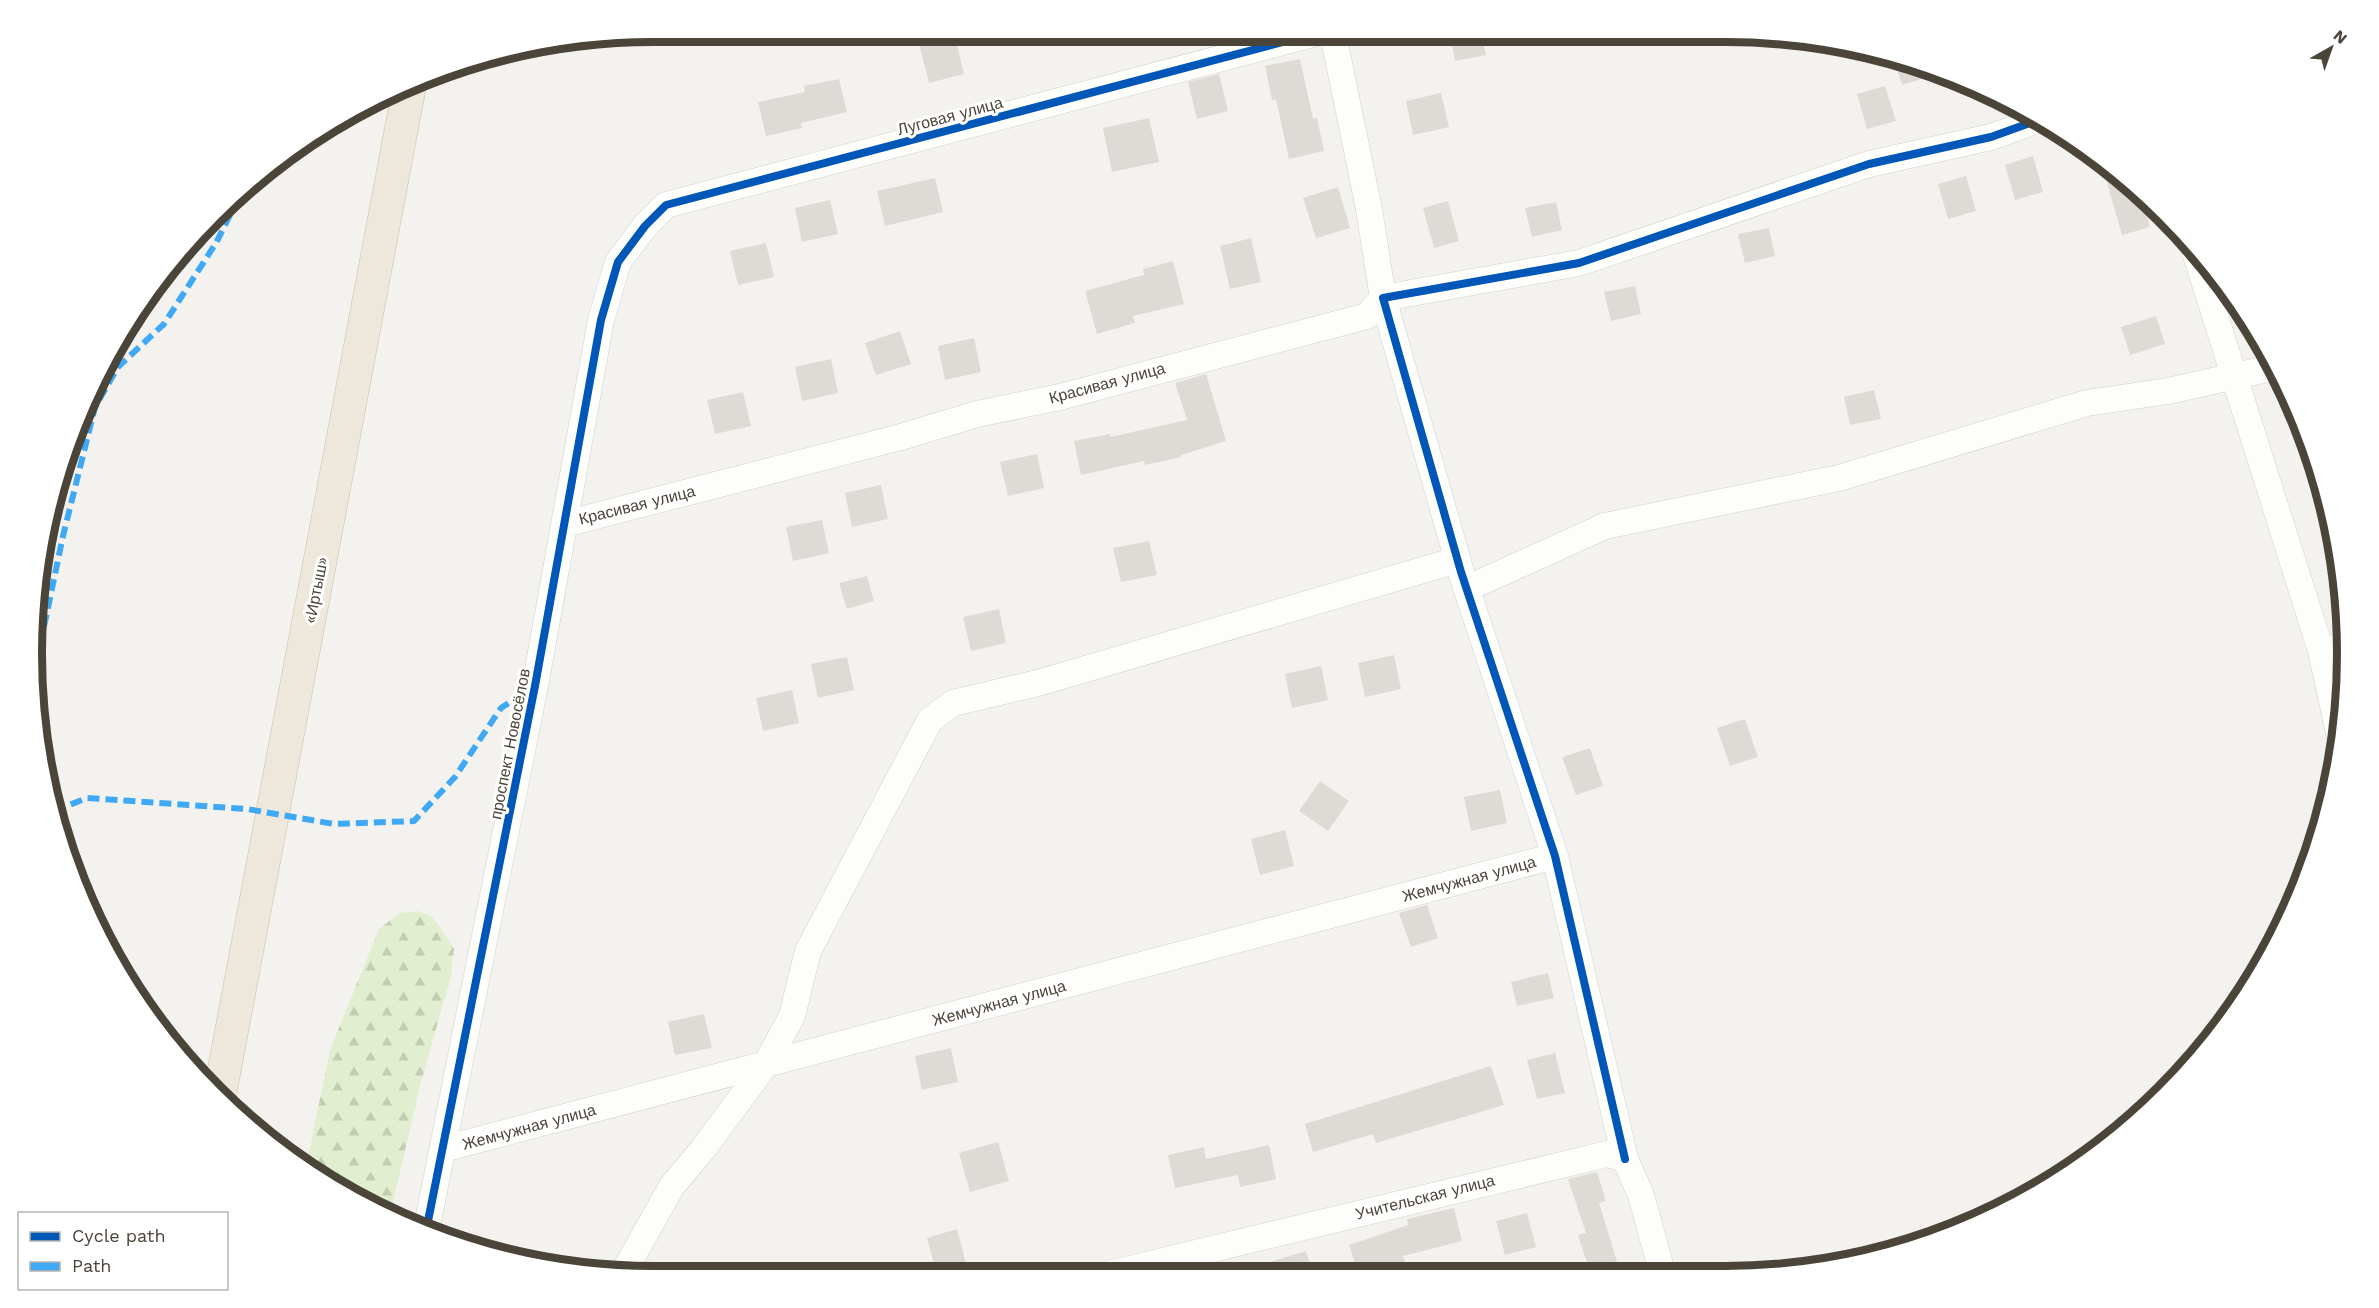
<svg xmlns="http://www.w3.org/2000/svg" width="2379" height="1308" font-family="'Work Sans',sans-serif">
	<defs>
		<pattern id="forest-firs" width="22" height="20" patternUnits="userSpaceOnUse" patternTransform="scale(1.5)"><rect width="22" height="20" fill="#e1eecf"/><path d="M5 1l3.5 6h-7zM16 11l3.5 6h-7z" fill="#c3cdb2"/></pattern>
	</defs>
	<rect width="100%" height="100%" fill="#f4f2ee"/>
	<path fill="url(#forest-firs)" d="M418 911 433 917 454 948 451 976 420 1086 390 1215 342 1193 306 1167 330 1050 379 929 400 913Z"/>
	<path fill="#dedbd6" d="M1450 34H1481L1486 55 1455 61Z
		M917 36H955L964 74 929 83Z
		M1893 56 1939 74 1902 85Z
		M1300 59 1313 119 1317 118 1324 151 1289 159 1276 99 1272 100 1265 66Z
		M1219 74 1228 111 1197 119 1188 82Z
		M839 79 847 112 801 123 802 128 766 136 758 102 805 92 804 86Z
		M1885 86 1896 121 1867 129 1857 94Z
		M1441 93 1449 127 1413 135 1406 101Z
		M1149 118 1159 162 1112 172 1103 128Z
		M2033 156 2043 192 2015 200 2005 165Z
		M2101 162 2140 190 2150 227 2122 235Z
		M1966 176 1976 211 1948 219 1938 184Z
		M935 178 943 212 885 226 877 191Z
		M1338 187 1350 228 1316 238 1303 198Z
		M830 200 838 234 802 242 795 208Z
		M1448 201 1459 241 1434 248 1423 208Z
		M1556 202 1562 230 1532 237 1525 208Z
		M1769 228 1775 256 1745 263 1738 234Z
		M1251 238 1261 282 1230 289 1220 246Z
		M766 243 774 277 738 285 730 251Z
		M1173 261 1184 304 1133 316 1135 323 1097 334 1085 291 1144 275 1143 269Z
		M1635 286 1641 314 1611 321 1604 292Z
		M2156 316 2165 344 2130 355 2121 327Z
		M900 331 911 364 876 375 865 343Z
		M974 338 981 372 945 380 938 346Z
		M831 359 838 393 802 401 795 367Z
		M1206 374 1226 441 1181 455V457L1145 465 1144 461 1081 475 1074 441 1110 434V437L1187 420 1175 383Z
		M1874 390 1881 419 1850 425 1844 397Z
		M743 392 751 426 715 434 707 400Z
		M1037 454 1044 488 1008 496 1000 462Z
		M881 485 888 519 852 527 845 493Z
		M822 520 829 553 793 561 786 527Z
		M1149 541 1157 575 1121 582 1113 548Z
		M867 576 874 601 847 609 839 583Z
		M999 609 1006 643 971 651 963 617Z
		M1394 655 1401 689 1365 697 1358 663Z
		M847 657 854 690 818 698 811 664Z
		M1321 666 1328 700 1292 708 1285 674Z
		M792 690 799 723 763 731 756 698Z
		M1745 719 1758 757 1730 766 1717 728Z
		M1590 748 1603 786 1576 795 1562 757Z
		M1320 781 1349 801 1328 831 1299 811Z
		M1500 790 1507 823 1471 831 1464 797Z
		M1285 830 1294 866 1260 875 1251 839Z
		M1427 905 1438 938 1411 947 1399 913Z
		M1548 973 1554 998 1517 1006 1511 982Z
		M704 1014 712 1048 675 1055 668 1022Z
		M951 1048 958 1082 922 1090 915 1056Z
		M1555 1053 1565 1093 1537 1099 1527 1060Z
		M1491 1066 1504 1105 1376 1143 1373 1134 1313 1152 1305 1124Z
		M998 1142 1009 1181 970 1192 959 1153Z
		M1269 1145 1276 1179 1240 1187 1238 1175 1175 1188 1168 1155 1204 1147 1206 1159Z
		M1597 1172 1606 1201 1599 1203 1618 1265 1590 1272 1578 1235 1586 1233 1568 1179Z
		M1454 1208 1462 1241 1403 1256 1408 1273H1358L1349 1245 1408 1225 1407 1219Z
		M1527 1213 1536 1247 1505 1255 1496 1221Z
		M957 1229 966 1263 936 1271 927 1238Z
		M1306 1251 1313 1273H1248L1247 1269Z"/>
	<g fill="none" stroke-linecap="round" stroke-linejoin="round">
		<g stroke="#d2d0cb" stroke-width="27">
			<path id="minor" d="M2194 249 2321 651 2341 742
				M565 524 901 437 977 414 1060 397 1367 316 1383 298 1369 209 1333 34
				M1466 589 1605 526 1839 478 2087 403 2168 391 2276 367
				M2321 651 2345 645
				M443 1149 1555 856
				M1625 1159 1555 856 1461 572 1383 298 1579 263 1869 164 1991 137 2041 119
				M426 1231 535 686 601 320 618 262 645 226 666 205 1313 34
				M1109 1274 1607 1154 1625 1159 1641 1195 1662 1272
				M622 1275 672 1186 703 1149 766 1064 792 1016 808 951 930 720 953 703 1038 683 1457 560"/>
		</g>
		<g stroke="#ccbfa9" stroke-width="34">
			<path id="highway" d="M219 1098 410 83"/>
		</g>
		<use href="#minor" stroke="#fdfdfc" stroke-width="26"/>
		<use href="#highway" stroke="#ede8db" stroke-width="33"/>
		<path stroke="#3fa9f5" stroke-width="6" stroke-dasharray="12 6" stroke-linecap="butt" d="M33 679 63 536 95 407 118 367 164 324 216 243 244 187
			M54 811 87 798 247 809 334 824 414 821 455 777 501 708 535 686"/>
		<g stroke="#fff" stroke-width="11">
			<path id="cycleway" d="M1625 1159 1555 856 1461 572 1383 298 1579 263 1869 164 1991 137 2041 119
				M426 1231 535 686 601 320 618 262 645 226 666 205 1313 34"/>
		</g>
		<use href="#cycleway" stroke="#0057b8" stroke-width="8"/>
	</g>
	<g text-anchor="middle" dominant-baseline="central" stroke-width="6" stroke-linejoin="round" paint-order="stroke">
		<g font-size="16" fill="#4b4439" stroke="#fff">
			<text transform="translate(950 116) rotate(-15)">Луговая улица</text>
			<text transform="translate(1107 383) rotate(-15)">Красивая улица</text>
			<text transform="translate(637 505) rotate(-14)">Красивая улица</text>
			<text transform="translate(316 590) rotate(-79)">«Иртыш»</text>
			<text transform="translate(510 744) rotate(-79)">проспект Новосёлов</text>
			<text transform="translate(1469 879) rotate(-15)">Жемчужная улица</text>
			<text transform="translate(999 1003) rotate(-15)">Жемчужная улица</text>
			<text transform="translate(529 1127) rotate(-15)">Жемчужная улица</text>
			<text transform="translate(1425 1197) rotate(-14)">Учительская улица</text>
		</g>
	</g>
	<path d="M0 0H2379V1308H0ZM654 42H1725A612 612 0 0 1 2337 654V654A612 612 0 0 1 1725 1266H654A612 612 0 0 1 42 654V654A612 612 0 0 1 654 42Z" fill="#fff" fill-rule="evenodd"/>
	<path fill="none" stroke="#4b4439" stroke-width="8" d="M654 42H1725A612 612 0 0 1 2337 654V654A612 612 0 0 1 1725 1266H654A612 612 0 0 1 42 654V654A612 612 0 0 1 654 42Z"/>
	<rect x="18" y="1212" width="210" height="78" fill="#ffffff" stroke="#b7b4b0" stroke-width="1.5"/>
	<rect x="30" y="1232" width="30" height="9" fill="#0057b8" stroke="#b7b4b0" stroke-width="1.5"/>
	<text x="72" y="1242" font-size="18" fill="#4b4439">Cycle path</text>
	<rect x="30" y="1262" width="30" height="9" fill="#3fa9f5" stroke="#b7b4b0" stroke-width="1.5"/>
	<text x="72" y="1272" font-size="18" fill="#4b4439">Path</text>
	<g transform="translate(2331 48) rotate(40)" stroke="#ffffff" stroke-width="4.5" paint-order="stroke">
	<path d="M0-4.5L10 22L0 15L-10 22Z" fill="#4b4439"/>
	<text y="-9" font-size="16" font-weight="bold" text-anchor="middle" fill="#4b4439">N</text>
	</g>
</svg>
